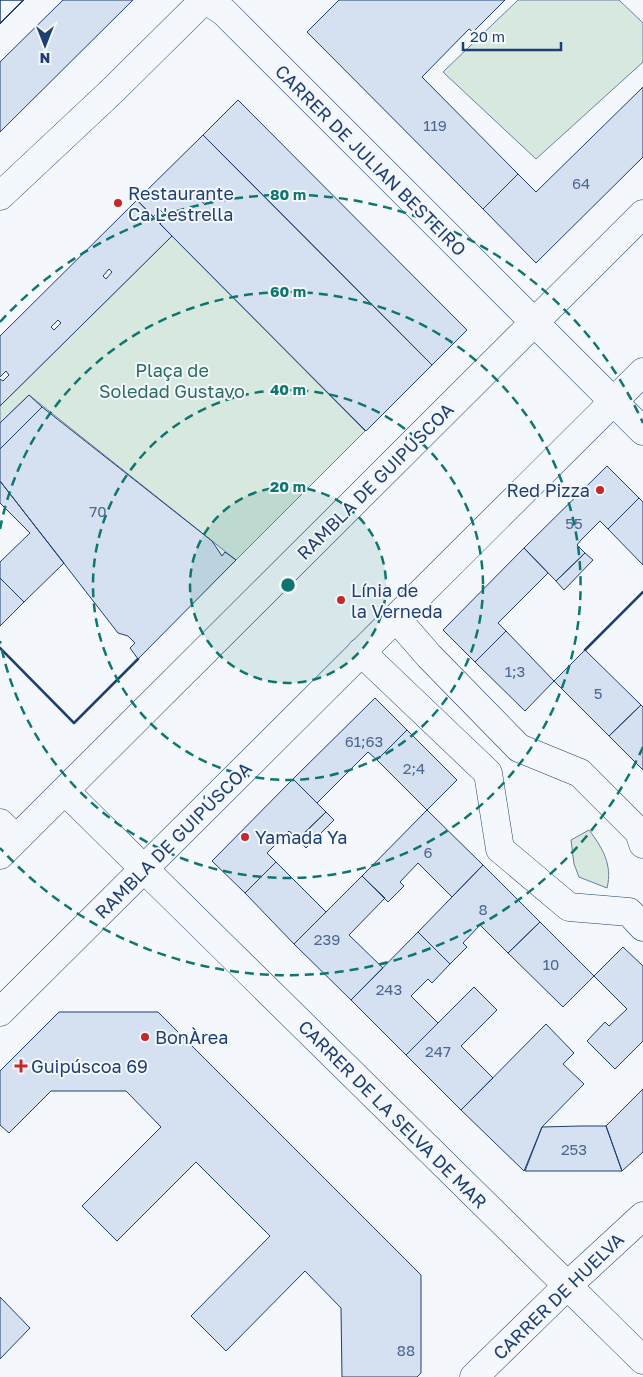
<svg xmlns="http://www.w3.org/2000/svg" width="643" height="1377" font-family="'Golos Text',sans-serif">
	<rect width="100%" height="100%" fill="#f4f7fb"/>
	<path fill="#d7e8df" stroke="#687fa3" d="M518 0H619L643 23V62L536 159 443 72Z
		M172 236 365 431 236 560 29 395 0 423V406Z
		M589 830C602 847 613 865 607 888L579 877 574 864 571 840Z"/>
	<path fill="#d5e0f0" stroke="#1d3f73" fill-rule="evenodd" d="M0 0H23L0 23Z
		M0 0H24L0 24Z
		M63 0H133L0 132V62Z
		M339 0H505L473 32 469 29 422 77 518 174 483 209 307 32Z
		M643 87V157L536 263 483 209 518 174 536 192Z
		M238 100 467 330 432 365 203 135Z
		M203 135 432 365 366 431 160 224 167 217 160 210 153 217 137 200ZM203 194 210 201 205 205 199 198Z
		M137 200 172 236 0 406V379L3 381 9 375 6 371 0 377V336ZM109 269 112 272 106 279 103 276ZM58 320 61 323 54 330 51 327Z
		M29 395 42 407 0 449V423Z
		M42 407 212 541 222 556 225 552 236 560 138 659 130 648 135 643 128 636 118 633 0 481V449Z
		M607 466 639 498 608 529 600 521 581 540 577 545 585 553 556 581 524 548Z
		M0 481 64 563 24 602 0 578V562L30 533 0 503Z
		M639 498 643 502V565L608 529Z
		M524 548 548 573 498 623 506 631 475 662 443 630Z
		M585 553 593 560 564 590 556 581Z
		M0 578 24 602 0 626Z
		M506 631 554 681 525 711 475 662Z
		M585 650 641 705 609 736 554 681Z
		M375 698 407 730 377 760 368 752 317 803 293 779Z
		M641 705 643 707V770L609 736Z
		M407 730 457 780 427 810 377 760Z
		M293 779 326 812 298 839 289 831 267 853 276 862 245 893 212 861Z
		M427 810 483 865 452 897 418 863 400 882 404 886 388 902 362 876Z
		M326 812 334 820 306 848 298 839Z
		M276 862 326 912 294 944 245 893Z
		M483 865 540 922 508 953 480 925 463 943 467 947 450 964 418 932Z
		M362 876 385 898 349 935 383 968 351 1000 294 944Z
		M540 922 594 976 563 1007 508 953Z
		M418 932 450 964 432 983 428 979 411 996 438 1023 406 1055 351 1000Z
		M623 947 643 966V1041L615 1069 587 1041 605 1022 609 1026 627 1009 594 976Z
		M474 987 497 1010 461 1046 493 1078 461 1110 406 1055Z
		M59 1012H158L421 1275V1373L417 1377H342L341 1308 305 1271 226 1351 191 1316 270 1236 196 1162 117 1241 82 1206 161 1127 126 1091H51L9 1133 0 1125V1071Z
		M546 1024 574 1053 563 1064 584 1084 542 1127 524 1171 461 1110Z
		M643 1089V1152L622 1171 606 1126Z
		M581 1126H606L622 1171H525L542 1127Z
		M0 1297 30 1328 0 1359Z"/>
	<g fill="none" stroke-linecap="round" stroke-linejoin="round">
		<g stroke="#1d3f73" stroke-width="29">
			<path id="minor" d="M206 0 224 12 643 431
				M0 196 111 92 204 0
				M396 618 429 656 519 748 580 773 639 832 643 844
				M361 652 488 773 500 849 569 907 629 912 643 927
				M65 791 643 1360
				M0 823 16 839
				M0 855 643 214
				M0 1012 643 372
				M474 1377 567 1286 643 1216"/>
		</g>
		<use href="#minor" stroke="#f4f7fb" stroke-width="28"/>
		<path stroke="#1d3f73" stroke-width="2.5" d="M0 648 74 723 138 659
			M585 650 643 592"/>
	</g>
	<circle cx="288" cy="585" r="98" fill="#0f766e" fill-opacity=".12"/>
	<g fill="none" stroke="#0f766e" stroke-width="2.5" stroke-dasharray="9 6">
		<circle cx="288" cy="585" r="98"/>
		<circle cx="288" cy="585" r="195"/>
		<path d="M0 529A293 293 0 1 1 0 641"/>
		<path d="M643 747A390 390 0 0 1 0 848M0 322A390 390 0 0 1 643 423"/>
	</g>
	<g fill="#c62828" stroke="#f4f7fb" stroke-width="2">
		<circle cx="118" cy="203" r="5"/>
		<circle cx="600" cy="490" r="5"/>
		<circle cx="341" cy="600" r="5"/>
		<circle cx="245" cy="837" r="5"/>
		<circle cx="145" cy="1037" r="5"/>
		<path d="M18.5 1058.5h5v5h5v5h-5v5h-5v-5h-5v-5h5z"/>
	</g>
	<g text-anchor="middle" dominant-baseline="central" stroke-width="4" stroke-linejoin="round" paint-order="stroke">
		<g font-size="15" fill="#4b6792">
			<text x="435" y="125">119</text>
			<text x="581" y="183">64</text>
			<text x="98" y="511">70</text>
			<text x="574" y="523">55</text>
			<text x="515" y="671">1;3</text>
			<text x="598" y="693">5</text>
			<text x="364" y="741">61;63</text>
			<text x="414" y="768">2;4</text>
			<text x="428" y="852">6</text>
			<text x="483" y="909">8</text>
			<text x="327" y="939">239</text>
			<text x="551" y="964">10</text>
			<text x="389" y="989">243</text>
			<text x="438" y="1051">247</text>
			<text x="574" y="1149">253</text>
			<text x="406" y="1350">88</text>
		</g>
		<g font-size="18" fill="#1d3f73" stroke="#f4f7fb">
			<text transform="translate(371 160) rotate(45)">CARRER DE JULIAN BESTEIRO</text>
			<text transform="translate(375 481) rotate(-45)">RAMBLA DE GUIPÚSCOA</text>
			<text transform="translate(173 840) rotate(-45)">RAMBLA DE GUIPÚSCOA</text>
			<text transform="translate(393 1114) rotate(45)">CARRER DE LA SELVA DE MAR</text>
			<text transform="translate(558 1296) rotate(-44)">CARRER DE HUELVA</text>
		</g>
		<g font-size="18" fill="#1d3f73" stroke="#f4f7fb" text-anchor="start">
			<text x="128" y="193">Restaurante<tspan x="128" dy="21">Ca L'estrella</tspan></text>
			<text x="590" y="490" text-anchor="end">Red Pizza</text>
			<text x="351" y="590">Línia de<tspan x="351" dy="21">la Verneda</tspan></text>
			<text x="255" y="837">Yamada Ya</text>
			<text x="155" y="1037">BonÀrea</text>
			<text x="31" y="1066">Guipúscoa 69</text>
		</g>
		<g font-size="18" fill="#2c6c60" stroke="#f4f7fb">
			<text x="172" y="370">Plaça de<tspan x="172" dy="21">Soledad Gustavo</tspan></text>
		</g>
	</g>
	<circle cx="288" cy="585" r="8" fill="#0f766e" stroke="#f4f7fb" stroke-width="2.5"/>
	<g font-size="15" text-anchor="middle" font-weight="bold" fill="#0f766e" stroke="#f4f7fb" stroke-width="4" stroke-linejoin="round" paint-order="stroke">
		<text x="288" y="200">80 m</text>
		<text x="288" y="297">60 m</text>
		<text x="288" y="395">40 m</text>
		<text x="288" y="492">20 m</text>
	</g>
	<g transform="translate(45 45) rotate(180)" stroke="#f4f7fb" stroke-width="4" paint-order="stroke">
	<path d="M0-4L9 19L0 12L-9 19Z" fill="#1d3f73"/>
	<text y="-8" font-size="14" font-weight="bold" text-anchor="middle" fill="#1d3f73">N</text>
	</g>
	<path d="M463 42v8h98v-8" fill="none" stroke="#1d3f73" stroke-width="2.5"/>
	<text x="470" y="42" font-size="15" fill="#1d3f73" stroke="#f4f7fb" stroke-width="4" paint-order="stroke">20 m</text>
</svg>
